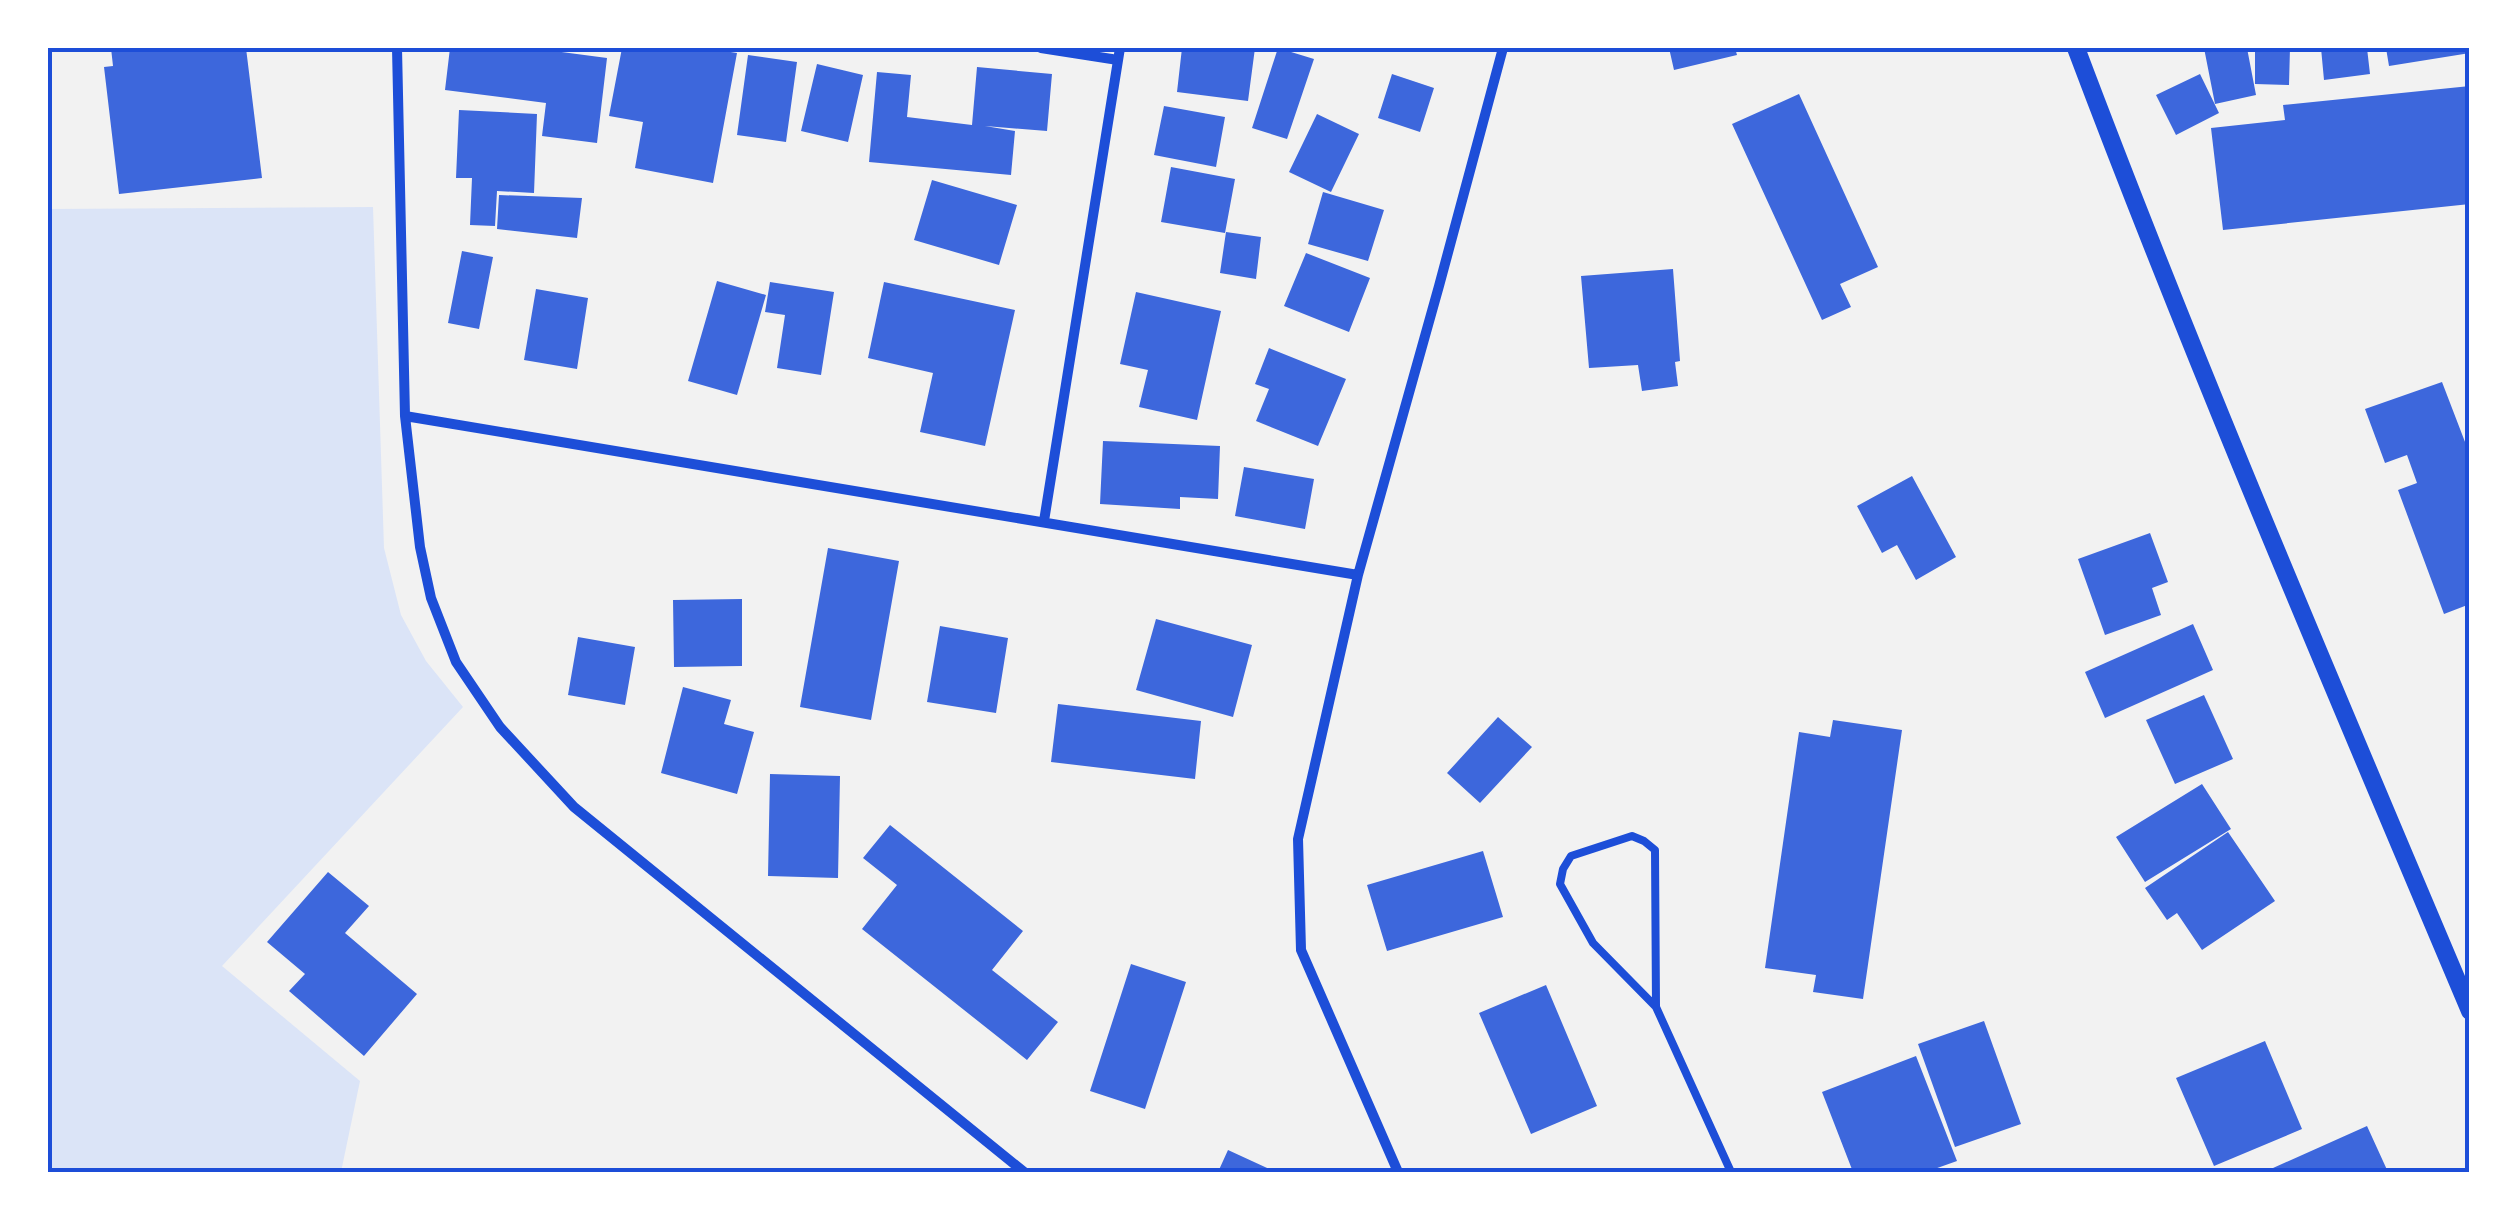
<svg xmlns="http://www.w3.org/2000/svg" width="2517" height="1220" font-family="'Titillium Web',sans-serif">
	<rect width="100%" height="100%" fill="#f2f2f2"/>
	<path fill="#dbe4f7" d="M373 207 384 548 401 615 426 661 463 707 222 966 360 1081 341 1172H48V209Z"/>
	<path fill="#3d67dc" d="M111 48H246L262 178 119 194 104 67 113 66Z
		M450 48H554V51L607 58 597 143 542 136 546 103 445 90Z
		M622 48H705L737 53 713 183 635 168 643 122 609 116Z
		M1182 48H1255L1248 101 1177 92Z
		M1278 48 1314 59 1287 139 1252 128Z
		M1669 48H1735L1737 55 1674 70Z
		M2204 48H2247L2256 95 2215 104Z
		M2255 48H2290L2289 85 2255 84Z
		M2321 48H2367L2370 74 2324 80Z
		M2386 48H2470V53L2389 66Z
		M748 55 797 62 786 142 737 135Z
		M817 64 863 75 848 142 801 131Z
		M977 67 1052 74 1047 131 985 126 1015 131 1011 175 869 162 877 72 911 75 907 117 972 125Z
		M1392 74 1434 88 1420 132 1378 118Z
		M2200 74 2219 113 2176 135 2156 95Z
		M2470 86V204L2223 230 2211 128 2285 120 2283 105Z
		M1799 94 1878 267 1840 284 1851 307 1822 320 1732 124Z
		M1164 106 1225 117 1216 167 1154 155Z
		M459 110 537 114 534 193 497 191 495 226 470 225 472 178H456Z
		M1317 114 1359 134 1331 192 1289 172Z
		M1171 167 1235 179 1225 233 1161 222Z
		M932 180 1017 205 999 265 914 240Z
		M1323 192 1384 210 1368 261 1308 244Z
		M499 195 582 198 577 238 497 229Z
		M1226 232 1261 237 1256 279 1220 273Z
		M462 251 493 257 479 329 448 323Z
		M1306 253 1370 278 1349 332 1284 306Z
		M1673 269 1680 361 1675 362 1678 386 1642 391 1638 365 1589 368 1581 276Z
		M717 281 766 295 737 395 688 381Z
		M770 282 834 292 821 375 777 368 785 315 765 312Z
		M884 282 1015 310 985 446 920 432 933 373 868 358Z
		M536 289 588 298 577 369 524 360Z
		M1136 292 1221 311 1197 420 1139 407 1148 370 1120 364Z
		M1269 348 1346 379 1318 446 1256 421 1269 389 1255 384Z
		M2442 382 2470 455V604L2444 614 2398 490 2417 483 2407 455 2385 463 2365 409Z
		M1103 441 1220 446 1218 499 1180 497V509L1100 504Z
		M1244 467 1314 479 1305 529 1235 516Z
		M1912 476 1956 557 1916 580 1897 545 1882 553 1857 506Z
		M2150 533 2168 582 2152 588 2161 615 2105 635 2078 559Z
		M828 548 899 561 871 720 800 707Z
		M742 599V666L674 667 673 600Z
		M1156 619 1252 645 1233 717 1136 690Z
		M2193 624 2213 670 2105 718 2085 672Z
		M940 626 1008 638 996 713 927 702Z
		M578 637 635 647 625 705 568 695Z
		M683 687 731 700 724 724 754 732 737 794 661 773Z
		M2204 695 2233 759 2175 784 2146 720Z
		M1058 704 1201 721 1195 779 1051 762Z
		M1498 717 1532 747 1480 803 1447 773Z
		M1833 720 1902 730 1863 999 1813 992 1816 975 1765 968 1799 732 1830 737Z
		M770 774 840 776 838 878 768 876Z
		M2202 784 2231 829 2145 882 2116 837Z
		M890 825 1023 931 992 970 1058 1022 1027 1060 862 929 897 885 863 858Z
		M2228 832 2275 901 2202 950 2177 913 2167 920 2145 888Z
		M1483 851 1503 917 1387 951 1367 885Z
		M328 872 369 906 345 933 417 994 364 1056 289 991 305 974 267 942Z
		M1131 964 1186 982 1145 1109 1090 1091Z
		M1546 985 1597 1106 1531 1134 1479 1013Z
		M1984 1021 2021 1124 1955 1147 1918 1044Z
		M2265 1041 2302 1129 2214 1166 2176 1078Z
		M1916 1056 1957 1161 1926 1172H1853L1822 1092Z
		M2367 1126 2388 1172H2275L2273 1168Z
		M1228 1150 1276 1172H1218Z"/>
	<g fill="none" stroke-linecap="round" stroke-linejoin="round">
		<path stroke="#1d4ed8" stroke-width="8" d="M1656 1007 1655 850 1644 841 1632 836 1571 856 1563 869 1560 884 1593 943 1656 1007 1731 1172"/>
		<path stroke="#1d4ed8" stroke-width="10" d="M397 48 405 416 420 547 431 598 456 662 500 727 574 807 1024 1172
			M1041 48 1118 60
			M405 416 1358 575
			M1044 521 1120 48
			M1398 1172 1301 950 1298 839 1358 575 1439 286 1503 48"/>
		<path stroke="#1d4ed8" stroke-width="18" d="M2076 48C2198 372 2335 691 2470 1011"/>
	</g>
	<rect width="2517" height="1220" fill="none" stroke="#ffffff" stroke-width="100"/>
	<rect x="50" y="50" width="2417" height="1120" fill="none" stroke="#1d4ed8" stroke-width="4"/>
</svg>
